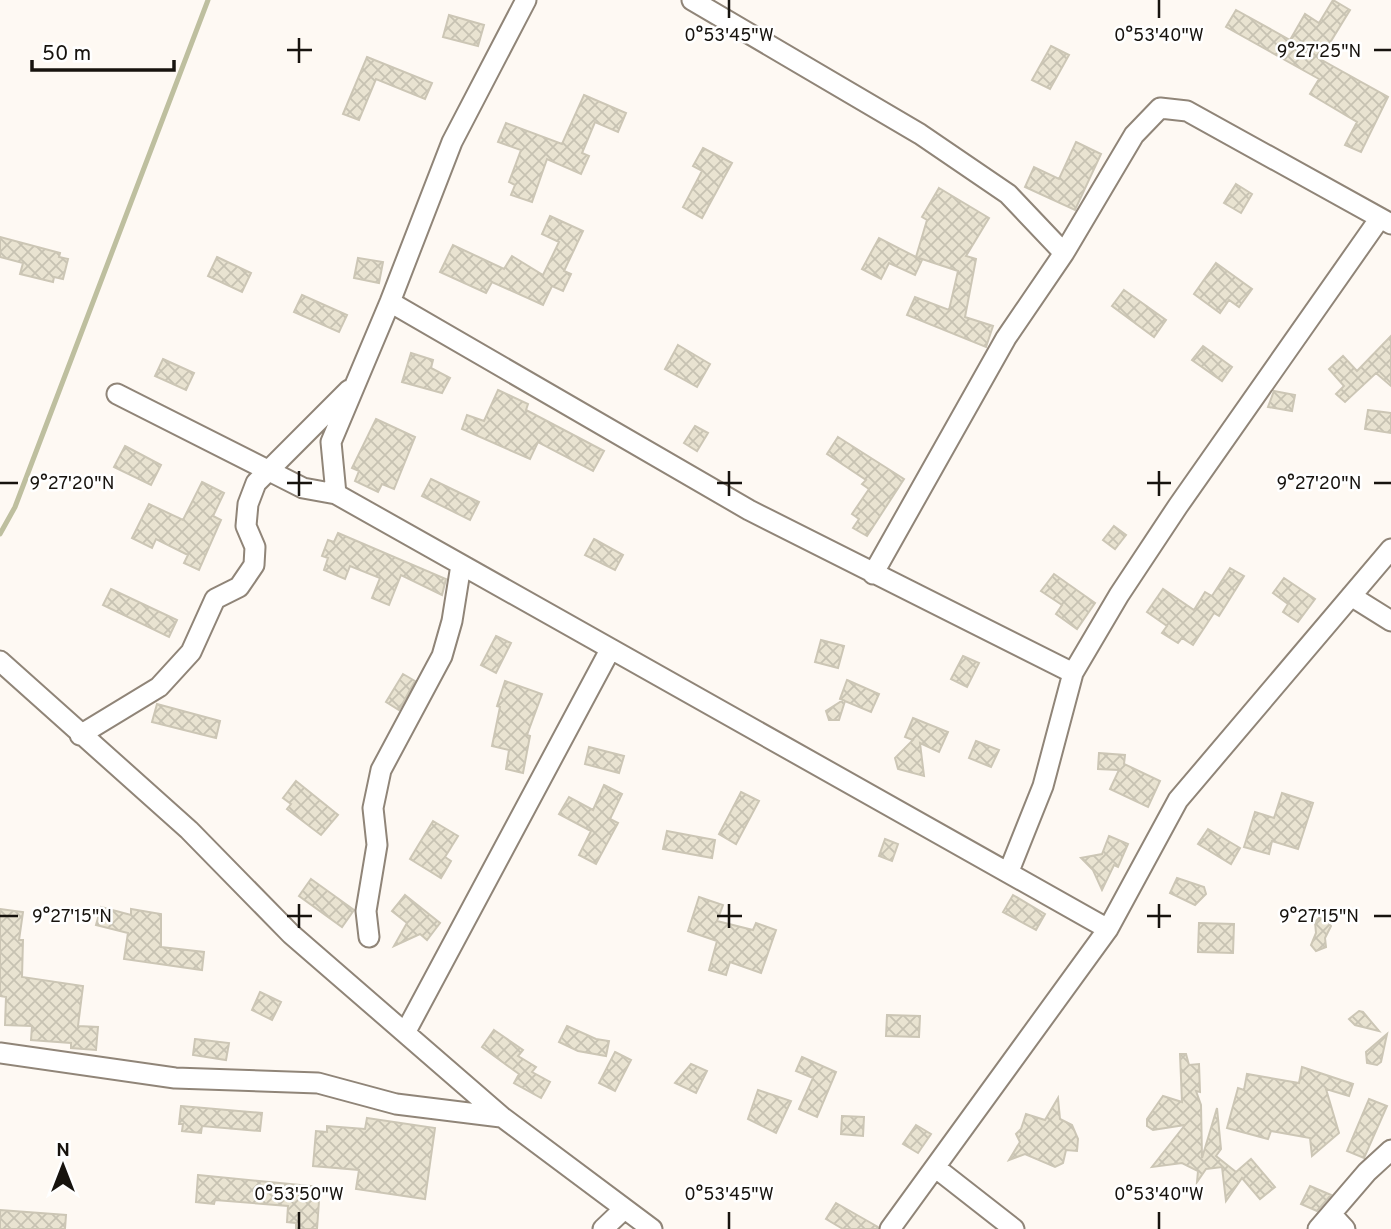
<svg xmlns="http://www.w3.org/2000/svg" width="1391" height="1229" font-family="Overpass,sans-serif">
	<defs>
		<pattern id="building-cross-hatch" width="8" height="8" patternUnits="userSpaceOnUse" patternTransform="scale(1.75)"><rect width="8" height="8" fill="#e9e3d1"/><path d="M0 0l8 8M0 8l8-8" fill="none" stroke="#c7c2b2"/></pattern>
	</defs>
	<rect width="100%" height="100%" fill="#fef9f3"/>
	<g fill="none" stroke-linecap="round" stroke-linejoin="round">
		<path stroke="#bebf9f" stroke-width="5" d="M0 534 15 507 208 0"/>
	</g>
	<path fill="url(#building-cross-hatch)" stroke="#ccc6b5" stroke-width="2" d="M1333 0 1350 10 1320 59 1388 97 1361 152 1345 145 1357 122 1310 94 1319 79 1226 27 1236 10 1290 40 1305 14 1319 23Z
		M449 15 484 25 478 46 443 37Z
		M1051 46 1069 55 1050 89 1032 80Z
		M367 57 432 83 425 99 376 79 359 120 343 114Z
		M584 95 626 113 618 132 595 122 582 153 589 156 581 174 547 159 532 202 511 195 515 185 509 182 521 150 498 142 506 123 562 144Z
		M1076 142 1101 154 1075 210 1025 187 1034 167 1059 179Z
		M703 148 732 163 702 218 683 207 702 171 693 166Z
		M1236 184 1252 194 1241 213 1224 203Z
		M939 188 989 218 966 256 976 259 965 317 993 326 986 347 907 315 915 297 949 310 958 271 916 257 922 260 915 275 889 263 881 279 862 269 879 238 916 257 927 220 922 217Z
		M550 216 583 231 564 271 571 274 563 291 552 286 543 305 492 282 486 293 440 272 453 245 504 269 512 256 543 275 559 242 542 234Z
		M0 237 60 253 59 257 68 259 63 279 54 277 53 282 20 274 23 263 0 257Z
		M217 257 251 273 242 292 208 276Z
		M358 258 383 262 379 283 354 278Z
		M1216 263 1252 289 1239 307 1229 300 1220 313 1194 294Z
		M1124 290 1166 320 1154 337 1112 306Z
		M302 295 347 315 339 332 294 312Z
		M1391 336V386L1376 373 1345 402 1336 394 1344 386 1329 369 1343 356 1357 371Z
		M678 345 710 364 697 387 665 369Z
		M1203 346 1232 367 1222 381 1192 360Z
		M411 353 433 360 431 368 450 378 442 393 402 382Z
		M163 359 194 373 186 390 155 376Z
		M498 390 528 404 526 410 604 451 593 471 538 442 530 459 462 429 467 415 484 421Z
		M1274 391 1295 395 1292 411 1268 407Z
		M1368 410 1391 413V433L1365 429Z
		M376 419 415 437 394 489 382 484 378 492 355 481 359 471 352 468Z
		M695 426 708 433 697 451 684 443Z
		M838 437 904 479 867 536 853 528 859 519 852 514 869 489 862 484 866 480 827 454Z
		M125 446 161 465 151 485 114 467Z
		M431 479 479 502 470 520 422 496Z
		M202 482 224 493 213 516 221 520 199 570 184 563 188 555 156 539 152 548 132 538 149 504 183 520Z
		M1114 526 1126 535 1115 549 1103 540Z
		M338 533 446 579 442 595 401 575 389 605 372 598 380 578 350 566 345 579 324 570 328 558 322 556 328 540 334 542Z
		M594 539 623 555 615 570 585 555Z
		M1230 568 1244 576 1219 616 1214 613 1193 645 1182 638 1178 643 1162 633 1167 626 1147 612 1163 589 1194 610 1205 592 1212 596Z
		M1054 574 1095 603 1077 629 1056 614 1062 605 1041 591Z
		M1284 578 1315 599 1298 622 1283 612 1288 604 1273 593Z
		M111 589 177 620 169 637 103 605Z
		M496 636 511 643 496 673 481 665Z
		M821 640 844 646 838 668 815 662Z
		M963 656 979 663 967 687 951 679Z
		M403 674 415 681 399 710 386 702Z
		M847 680 879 694 871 712 845 701 839 720H829L826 711 843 700 840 699Z
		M505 681 542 694 527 735 530 736 523 773 506 769 509 750 492 746 500 707 497 706Z
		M157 704 220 721 216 738 152 722Z
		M913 718 948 732 939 752 920 743 924 776 898 769 895 758 913 740 905 737Z
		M976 741 999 750 991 767 969 758Z
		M589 747 624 756 619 773 585 764Z
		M1099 753 1125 755 1124 764 1160 781 1148 807 1110 789 1119 770 1098 769Z
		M296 781 338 815 321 835 287 809 291 804 283 798Z
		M604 785 622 794 610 819 618 823 596 864 579 855 591 831 559 814 569 797 593 810Z
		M741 792 759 801 736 844 719 834Z
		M1282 793 1313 803 1298 849 1272 841 1269 854 1244 847 1255 812 1274 818Z
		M433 821 458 836 445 857 451 861 441 878 410 859Z
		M1208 829 1240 848 1231 864 1198 844Z
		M667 831 715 840 712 858 663 849Z
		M1109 836 1128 844 1118 867 1114 865 1102 890 1093 870 1081 858 1102 854Z
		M885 839 898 844 892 861 879 856Z
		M1177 878 1204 887 1206 894 1195 905 1170 893Z
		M311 879 354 910 342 927 299 896Z
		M405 895 440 923 427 940 420 934 394 946 407 923 392 911Z
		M1013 895 1045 914 1036 930 1003 912Z
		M699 897 723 905 717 921 753 930 756 923 776 930 761 973 730 962 726 975 709 970 717 941 688 931Z
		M101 907 131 915V909L161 914V947L204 952 202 970 124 959 128 933 96 925Z
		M0 909 23 912 19 940H23L22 977 83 986 78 1026 98 1027 96 1050 71 1048V1043L31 1040 32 1026 5 1025 6 997 0 996Z
		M1319 918 1327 920 1331 926 1325 938 1326 947 1316 951 1311 945 1316 933 1315 922Z
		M1199 923 1234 924 1233 953 1198 952Z
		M260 992 281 1002 272 1020 252 1010Z
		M1359 1011 1363 1012 1379 1031 1355 1025 1349 1019Z
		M887 1015 920 1016 919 1037 886 1036Z
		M567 1026 596 1039 609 1041 606 1056 578 1051 559 1042Z
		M494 1030 523 1050 518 1056 536 1067 532 1072 550 1082 541 1098 514 1083 519 1074 482 1047Z
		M1387 1034 1381 1062 1377 1065 1367 1063 1366 1052Z
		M195 1039 229 1043 226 1060 193 1055Z
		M615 1052 631 1060 615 1091 599 1083Z
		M1180 1054H1186L1189 1065 1199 1064 1200 1092 1196 1091 1201 1105 1202 1158 1217 1108 1221 1149 1216 1156 1236 1172 1251 1159 1275 1187 1260 1199 1242 1178 1226 1201 1222 1167 1206 1169 1197 1182 1198 1171 1182 1163 1152 1167 1185 1125 1153 1130 1147 1126V1119L1163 1096 1182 1102Z
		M802 1057 836 1072 817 1117 799 1109 813 1078 796 1071Z
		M691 1064 707 1071 696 1093 675 1083Z
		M1302 1067 1353 1084 1349 1096 1326 1089 1339 1133 1312 1156 1310 1138 1271 1131 1268 1139 1227 1128 1238 1088 1244 1090 1247 1074 1299 1083Z
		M758 1090 791 1101 776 1133 748 1119Z
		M1058 1098 1060 1119 1072 1125 1078 1139 1077 1151 1066 1150 1063 1163 1055 1167 1025 1154 1009 1160 1020 1142 1016 1134 1021 1129 1026 1114 1045 1120Z
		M1369 1099 1387 1106 1364 1158 1347 1151Z
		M181 1106 262 1113 260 1131 202 1126 201 1133 182 1131 183 1124H179Z
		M842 1116 864 1117 863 1136 841 1134Z
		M367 1118 435 1128 425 1199 356 1189 359 1170 313 1166 316 1131 327 1132V1126L365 1129Z
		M916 1125 931 1134 918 1153 903 1144Z
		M198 1175 320 1187 317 1229H296V1223L287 1222 288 1206 215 1200 214 1204 196 1202Z
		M1310 1186 1331 1195 1317 1211 1301 1204Z
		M836 1203 878 1227V1229H843L826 1219Z
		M0 1210 66 1215 65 1229H0Z"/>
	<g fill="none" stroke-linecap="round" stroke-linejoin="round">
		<g stroke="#908578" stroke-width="23">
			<path id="minor" d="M526 0 452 142 390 302 331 442 336 494 1108 929
				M692 0 920 134 1008 194 1064 253
				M390 302 749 510 1073 673
				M117 394 303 488 336 494
				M873 574 1006 338 1064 253 1134 135 1160 108 1187 111 1391 224
				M1351 596 1391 621
				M0 661 189 830 291 934 502 1117 652 1229
				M80 735 159 687 191 652 215 599 239 587 254 565 255 547 246 526 248 504 256 483 349 390
				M1009 871 1043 786 1073 673 1119 595 1178 506 1380 218
				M369 937 366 911 377 845 373 808 381 770 442 656 452 621 461 565
				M405 1033 610 650
				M0 1053 175 1078 318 1083 396 1104 501 1117
				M936 1168 1014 1229
				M1333 1216 1345 1229
				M603 1229 624 1209
				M890 1229 1108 929 1178 800 1391 549
				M1318 1229 1367 1172 1391 1150"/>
		</g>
		<use href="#minor" stroke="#fff" stroke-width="19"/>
	</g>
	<path fill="none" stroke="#17130e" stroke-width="2.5" d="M729 0V18M1159 0V18M299 38V63M287 50H312M1374 50H1391M299 471V496M729 471V496M1159 471V496M0 483H18M287 483H312M717 483H742M1147 483H1171M1374 483H1391M299 904V928M729 904V928M1159 904V928M0 916H18M287 916H312M717 916H742M1147 916H1171M1374 916H1391M299 1212V1229M729 1212V1229M1159 1212V1229"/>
	<g font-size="18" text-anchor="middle" fill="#17130e" stroke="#fff" stroke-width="5" stroke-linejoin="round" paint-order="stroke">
		<text x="729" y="41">0°53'45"W</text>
		<text x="1159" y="41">0°53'40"W</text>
		<text x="1319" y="57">9°27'25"N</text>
		<text x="72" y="489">9°27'20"N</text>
		<text x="1319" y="489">9°27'20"N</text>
		<text x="72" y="922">9°27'15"N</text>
		<text x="1319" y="922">9°27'15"N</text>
		<text x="299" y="1200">0°53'50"W</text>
		<text x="729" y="1200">0°53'45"W</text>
		<text x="1159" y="1200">0°53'40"W</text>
	</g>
	<g transform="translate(63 1166)" stroke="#ffffff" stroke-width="5" paint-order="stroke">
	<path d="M0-5L12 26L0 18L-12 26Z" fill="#17130e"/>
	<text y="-10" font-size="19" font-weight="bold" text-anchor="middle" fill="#17130e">N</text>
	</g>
	<path d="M32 60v10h142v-10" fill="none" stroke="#17130e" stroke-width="3.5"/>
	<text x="42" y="60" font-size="21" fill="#17130e" stroke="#ffffff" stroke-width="5" paint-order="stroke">50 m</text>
</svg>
